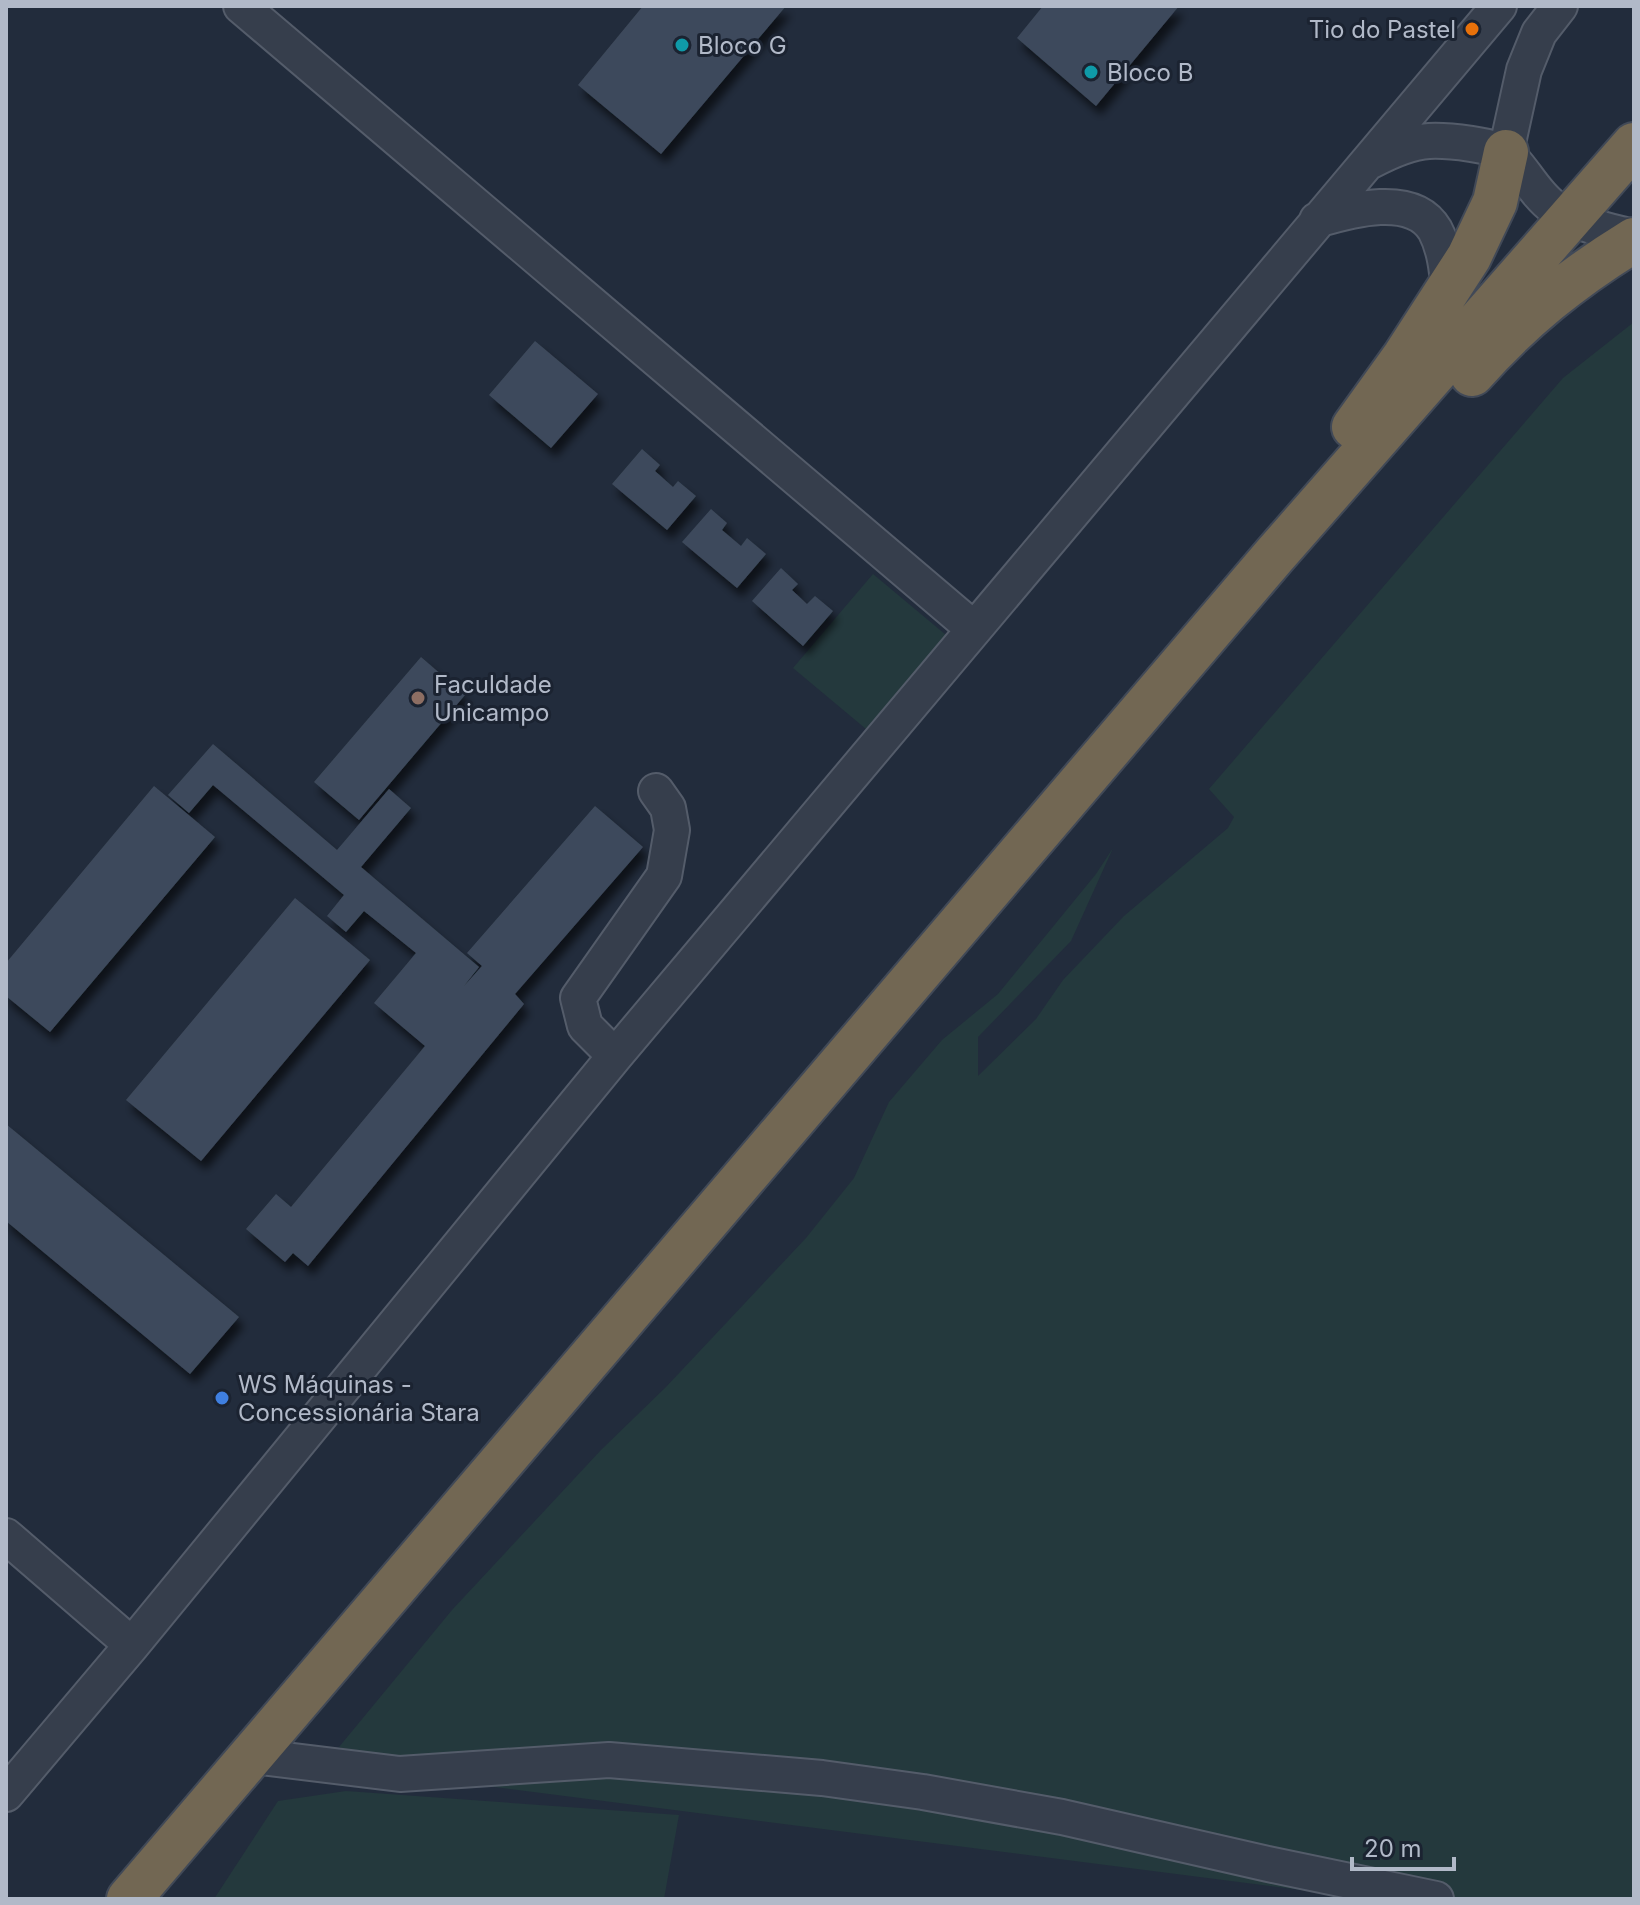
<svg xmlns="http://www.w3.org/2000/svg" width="1640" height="1905" font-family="Inter,sans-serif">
	<defs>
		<filter id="shadow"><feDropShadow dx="5" dy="9" stdDeviation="4" flood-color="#0009"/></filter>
	</defs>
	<rect width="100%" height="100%" fill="#222c3c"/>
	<path fill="#24393d" d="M1634 322V1899H1372L330 1766 344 1749 339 1747 452 1610 601 1450 666 1387 806 1238 854 1178 889 1102 942 1040 998 994 1096 874 1113 848 1071 941 978 1037V1076L1036 1019 1063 980 1124 916 1228 828 1234 817 1209 789 1563 378Z
		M873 574 946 635 866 729 793 668Z
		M346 1791 679 1815 664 1899H214L278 1801Z"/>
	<path fill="#3e4a5b" filter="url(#shadow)" d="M643 6H786L661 154 578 85Z
		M1043 6H1179L1096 106 1017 38Z
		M535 341 598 394 551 448 489 395Z
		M642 449 660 465 655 471 673 487 678 481 696 496 667 530 612 484Z
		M711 509 727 523 722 530 741 546 747 538 766 554 737 588 682 542Z
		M781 568 798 584 792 590 807 604 815 596 833 611 803 646 752 601Z
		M421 657 465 695 359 820 314 782Z
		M213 744 337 850 389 789 411 808 361 867 479 967 464 986 482 966 467 953 595 806 643 847 515 994 524 1004 308 1266 293 1253 285 1262 246 1229 276 1194 291 1207 425 1046 374 1003 416 953 364 911 346 932 327 916 344 895 213 785 189 813 168 795Z
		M154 786 215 837 50 1032 6 996V963Z
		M295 898 370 960 201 1161 126 1100Z
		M6 1124 239 1317 190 1374 6 1221Z"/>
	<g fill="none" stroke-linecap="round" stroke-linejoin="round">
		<g stroke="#545c6a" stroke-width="38">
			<path id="minor" d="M241 6 974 629
				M1506 152 1524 70 1539 33 1560 6
				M1371 161C1388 152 1410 142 1429 141 1445 140 1498 145 1508 155 1524 170 1535 194 1553 207 1576 224 1607 231 1634 237
				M1317 220C1350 210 1413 192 1435 230 1445 249 1447 270 1449 291
				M615 1056 585 1026 578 998 664 876 672 830 668 808 656 791
				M6 1536 132 1645
				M253 1756 400 1774 609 1760 822 1778 923 1792 1062 1817 1268 1864 1436 1899
				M6 1794 132 1645 615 1056 1499 6"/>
		</g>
		<g stroke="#414957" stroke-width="48">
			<path id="highway" d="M1472 374C1521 319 1572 278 1634 240
				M1354 427 1405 356 1469 257 1495 202 1506 152
				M129 1899 1274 556 1634 145"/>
		</g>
		<use href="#minor" stroke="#363e4c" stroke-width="34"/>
		<use href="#highway" stroke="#726753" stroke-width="44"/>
	</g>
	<circle fill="#e8710a" stroke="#1b2331" stroke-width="3" cx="1472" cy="29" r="8"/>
	<g fill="#0f9aa8" stroke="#1b2331" stroke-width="3">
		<circle cx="682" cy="45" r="8"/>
		<circle cx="1091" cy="72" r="8"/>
	</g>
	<circle fill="#8d6e63" stroke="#1b2331" stroke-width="3" cx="418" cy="698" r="8"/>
	<circle fill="#3f7fe0" stroke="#1b2331" stroke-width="3" cx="222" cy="1398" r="8"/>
	<g text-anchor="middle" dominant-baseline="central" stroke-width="6" stroke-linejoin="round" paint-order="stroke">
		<g font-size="24" fill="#b1b9c8" stroke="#1b2331" text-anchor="start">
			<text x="1456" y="29" text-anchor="end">Tio do Pastel</text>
			<text x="698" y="45">Bloco G</text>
			<text x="1107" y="72">Bloco B</text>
			<text x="434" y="684">Faculdade<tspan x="434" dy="28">Unicampo</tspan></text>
			<text x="238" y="1384">WS Máquinas -<tspan x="238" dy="28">Concessionária Stara</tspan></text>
		</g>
	</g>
	<rect width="1640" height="1905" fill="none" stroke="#b1b9c8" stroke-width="16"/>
	<path d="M1352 1857v12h102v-12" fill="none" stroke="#b1b9c8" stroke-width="4"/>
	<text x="1364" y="1857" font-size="24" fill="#b1b9c8" stroke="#1b2331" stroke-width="6" paint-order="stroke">20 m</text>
</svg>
